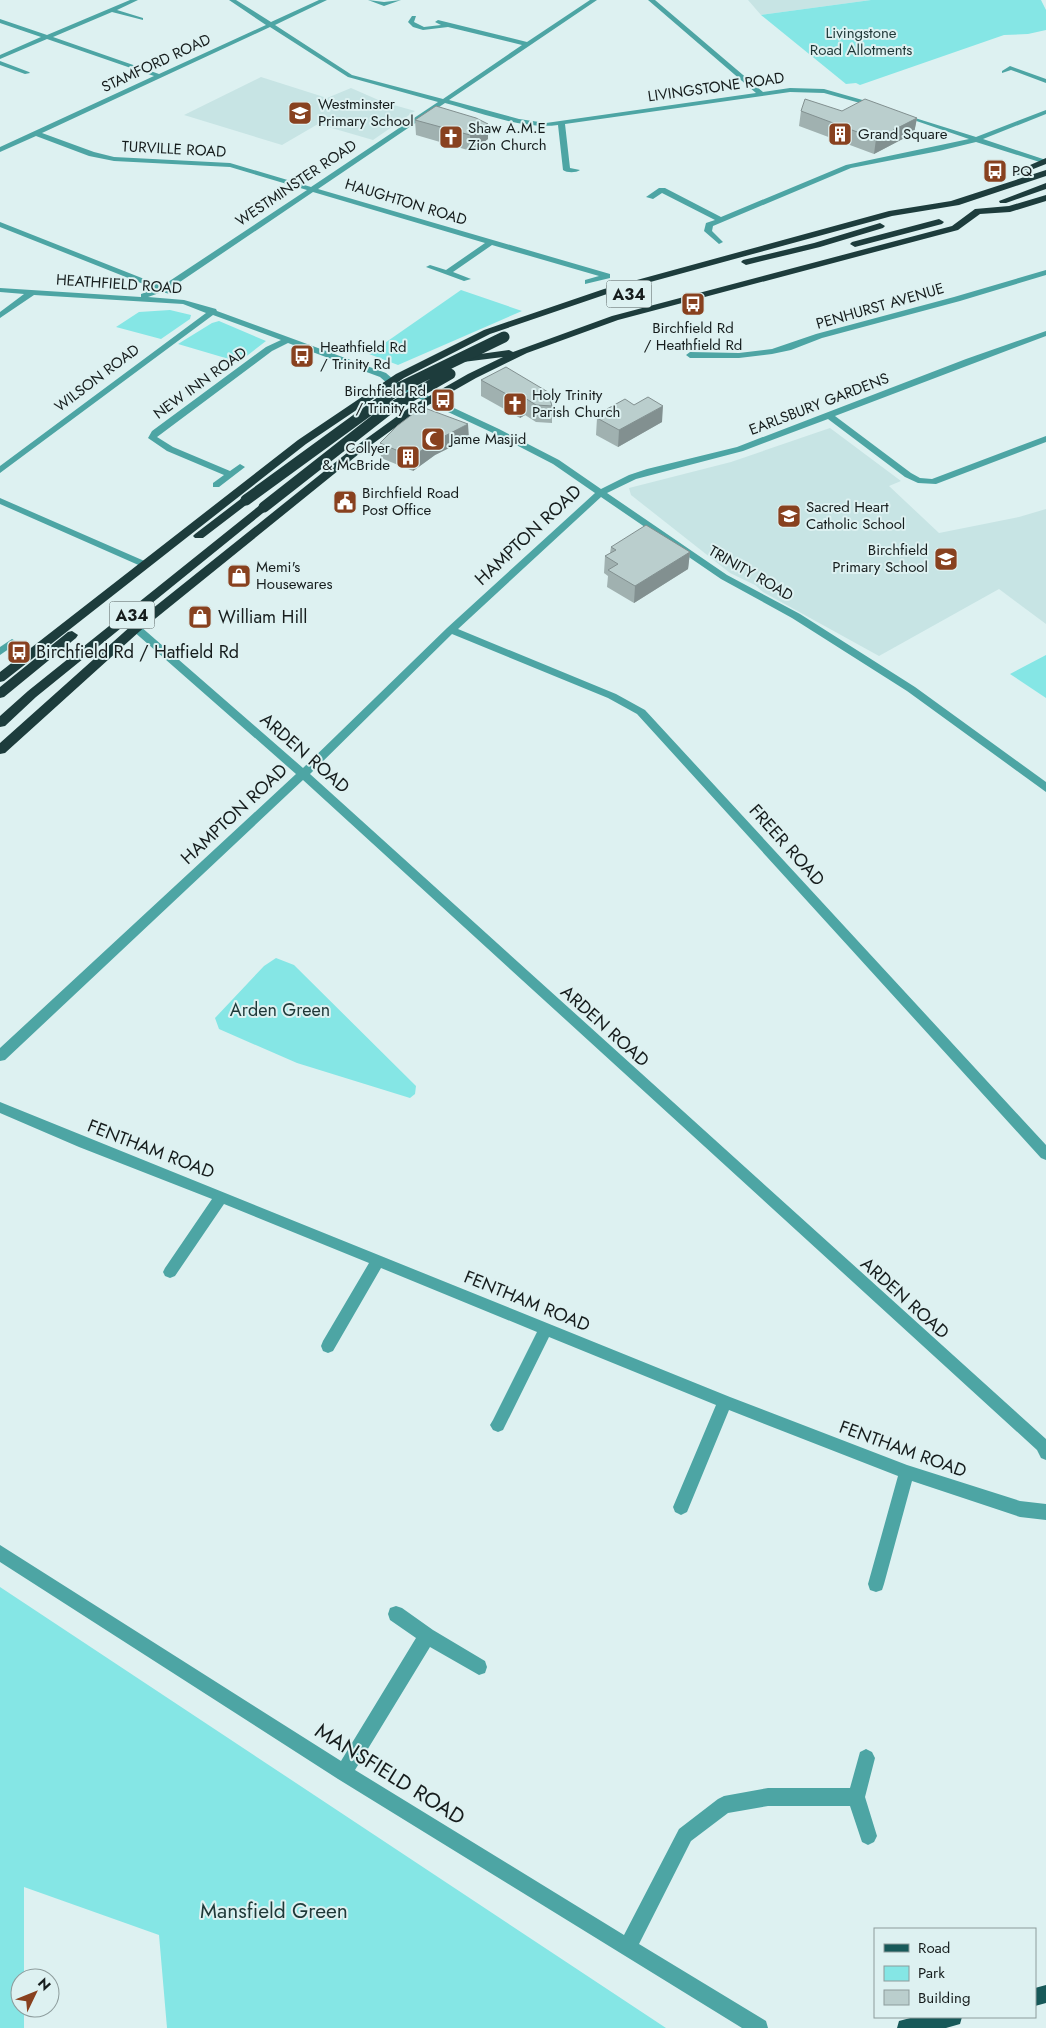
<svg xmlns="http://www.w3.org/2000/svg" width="1046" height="2028" font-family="Jost,sans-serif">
	<rect width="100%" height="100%" fill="#ddf1f1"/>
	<path fill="#c7e4e4" d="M748 0H871L761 15Z
		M261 77 327 98 351 88 383 102 415 111 373 140 318 124 282 145 184 115Z
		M830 428 901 481 889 486 939 533 1019 517 1046 509V624L999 589 879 656 763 592 755 585 730 573 631 495 629 488 731 462Z"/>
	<path fill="#85e6e5" d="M871 0H1041L1046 10V30L1028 34 1004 35 860 85 856 83 846 84 761 15Z
		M461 290 522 311 398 365 369 354Z
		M170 310 191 315 190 319 161 339 116 327 139 312Z
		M219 321 266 341 239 362 178 344 212 323Z
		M1046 655V698L1010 674Z
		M276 958 294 965 416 1086 415 1094 410 1098 297 1063 219 1029 215 1018 264 966Z
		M0 1587 666 2028H167L159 1935 24 1887V1978H20V2008H24V2028H0Z"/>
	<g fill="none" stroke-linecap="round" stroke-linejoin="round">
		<path fill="#4da5a4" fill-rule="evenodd" d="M130 0H138L117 10 143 18V20L112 12 53 37 159 74 266 25 229 0H236L271 22 319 0H327L275 25 352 75 443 99 522 45 448 27 423 30 413 27 408 22 412 16H416L414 22 424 27 441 25 435 22 438 20 527 42 590 0H597L449 100 519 119 546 123 756 93 648 0H655L763 92 790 88 824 89 880 105V107L878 108 824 93 790 92 565 124 570 168 580 170C576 173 567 173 563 170L558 125C523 130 479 112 445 103L318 189 610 274V278L585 284V280L599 276 492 245 453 272 471 279 464 281 426 267 430 265 446 270 485 243 313 192 168 290 171 292 170 294 162 292 148 297 184 300 216 309 217 311 386 373 394 380 499 429 559 460 601 489 629 475 647 469 737 447 966 359 1046 331V336L835 416 911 473 920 478 932 479 1046 436V442L936 484 918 483 905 477 828 419 743 451 636 479 607 493 727 575 800 614 915 687 1046 782V792L907 691 792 618 721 579 601 497 458 629 616 694 645 710 1046 1145V1160L1041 1158 637 714 608 698 452 634 310 774 1046 1439V1460L1041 1458 1037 1450 303 780 5 1060 0 1061V1048L296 774 132 630V626H140L303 768 447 628 595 493 553 464 493 433 388 384 380 377 288 343 272 351 157 437 173 447 230 471 240 464 245 467 219 487H213V483L224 475 167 451 148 438 152 431 266 347 281 340 213 315 0 473V466L206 313 183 304 34 295 0 318V312L24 294 0 292V288L141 297V294L156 289 0 227V222L162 286 307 190 230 167 114 161 89 156 36 136 0 152V147L154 76 47 39 0 59V55L41 37 0 23V19L47 35ZM270 27 348 77 438 102 311 187 230 163 114 157 94 152 42 133Z
			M368 0 384 2 401 0 384 6Z
			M0 61 29 72 30 73 25 74 0 65Z
			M1010 66 1046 79V83L1011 70 1002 73V71Z
			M1046 110V114L983 139 1046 160V164L976 142 939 151 851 168 713 226 712 231 723 242 719 244 704 231 706 223 715 220 662 193 653 199 646 197 659 188H665L721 217 846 165 969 139 899 115V113L976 137Z
			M1046 270V275L960 301 822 338 791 350 772 354 739 358H690L686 355 690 352 739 353 772 349 816 334 954 297Z
			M0 498 149 563 151 565 146 568 143 567 0 504Z
			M12 639 17 642 16 644 0 655V647Z
			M0 1102 730 1397 907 1465 1020 1501 1046 1504V1520L1020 1517 912 1481 884 1584 882 1590 876 1592 870 1590 868 1584 898 1476 729 1410 687 1512 681 1515 675 1512 673 1507 716 1405 549 1337 503 1430 498 1432 493 1430 490 1425 493 1420 537 1332 381 1268 333 1351 328 1353 323 1351 321 1346 323 1341 369 1263 224 1204 175 1276 170 1278 165 1276 163 1272 165 1268 212 1199 79 1147 0 1113Z
			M0 1545 341 1761 416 1638 390 1620 388 1614 390 1608 396 1606 402 1608 433 1630 485 1661 487 1667 485 1673 479 1675 430 1647 355 1770 624 1935 679 1829 718 1799 724 1796 768 1788H850L860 1752 866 1749 872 1752 875 1758 865 1797 877 1836 874 1842 868 1845 862 1842 850 1806H768L728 1813 691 1841 639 1944 766 2021 768 2028H742L338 1779 0 1562Z"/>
		<path fill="#175959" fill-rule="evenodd" d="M1046 1985V2003L1035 2006V1988Z
			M914 2017H962L960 2024 946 2028H897L899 2021Z"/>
		<path fill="#1d3c3c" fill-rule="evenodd" d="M1046 158V164L1018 175 1014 172Z
			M1046 170V176L959 205 892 216 610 293 490 334 404 378 306 444 4 681 0 682V672L298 440 396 374 484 330 604 289 889 211 951 201Z
			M1046 183V189L1006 203H1000L999 201Z
			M1046 195V201L1010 212 980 214 958 230 618 320 527 353 476 378 418 411 360 453 140 631 5 753 0 754V743L132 625 352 449 410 407 468 374 503 357 455 363 451 362V358L509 350 513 352 612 316 952 226 975 209 1009 206Z
			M939 219 944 222 942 224 855 247 850 244 852 242Z
			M880 223 885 226 883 228 820 247 746 265 741 262 743 260 814 243Z
			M246 497 252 500 250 502 203 538H195L193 536 195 534 242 498Z
			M264 504 268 505 270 507 268 509 36 697 5 726 0 727V716L28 691 260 505Z
			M72 631 78 635 76 638 4 697 0 698V687L68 632Z"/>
		<path stroke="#1d3c3c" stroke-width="11" d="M246 500 401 387 504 337
			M264 507 389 409 450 374"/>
	</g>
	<path fill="#a0b1b0" d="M801 111H842L917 118 914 133 874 154 799 126Z
		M415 120 488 124V139L471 151 416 135Z
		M481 380 552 406V423L536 422 525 415 520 418 481 396Z
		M607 409 662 422 618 447 596 435 597 418 607 413Z
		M469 438 435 455 413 471 381 458 380 443Z
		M611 547 690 552 688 569 634 603 607 587 608 576 604 573 605 556 610 553Z"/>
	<path fill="#829090" d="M917 118 914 133 874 154 876 139Z
		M488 124V139L471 151 470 135Z
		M525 398V415L520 418 519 401Z
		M663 406 662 422 618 447 619 430Z
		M468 424 469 438 435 455 413 471 412 457 435 441Z
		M690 552 688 569 634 603 635 586Z"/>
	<path fill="#bacecd" stroke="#829090" d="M805 99 842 111 865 99 917 118 876 139 801 111Z
		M436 106 476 118 488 124 470 135 415 120Z
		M506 367 548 392 552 406 536 405 525 398 519 401 481 380Z
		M648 397 663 406 619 430 597 418 610 411 607 409 625 399 634 405Z
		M422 407 468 424 435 441 412 457 380 443 397 426Z
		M646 525 690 552 635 586 608 570 618 564 605 556 616 550 611 547Z"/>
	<defs>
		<g id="school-square" transform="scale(1.25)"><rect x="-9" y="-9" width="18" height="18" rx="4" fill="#88411f" stroke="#ddf1f1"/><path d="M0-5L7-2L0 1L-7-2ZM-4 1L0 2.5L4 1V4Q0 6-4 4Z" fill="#fff"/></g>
		<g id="building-square" transform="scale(1.25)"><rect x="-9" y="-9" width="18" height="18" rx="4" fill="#88411f" stroke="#ddf1f1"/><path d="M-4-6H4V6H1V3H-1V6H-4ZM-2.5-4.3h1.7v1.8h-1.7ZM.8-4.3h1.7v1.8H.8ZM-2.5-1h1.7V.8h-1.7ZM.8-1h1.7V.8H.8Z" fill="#fff"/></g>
		<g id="church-square" transform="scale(1.25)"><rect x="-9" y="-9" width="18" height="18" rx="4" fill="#88411f" stroke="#ddf1f1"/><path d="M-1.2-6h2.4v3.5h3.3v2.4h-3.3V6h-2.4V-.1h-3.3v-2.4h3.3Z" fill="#fff"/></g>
		<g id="bus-square" transform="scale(1.25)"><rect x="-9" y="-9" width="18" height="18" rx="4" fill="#88411f" stroke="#ddf1f1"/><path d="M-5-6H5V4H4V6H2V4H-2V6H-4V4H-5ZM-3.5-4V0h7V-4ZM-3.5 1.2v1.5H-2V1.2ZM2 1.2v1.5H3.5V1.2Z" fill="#fff"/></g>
		<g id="mosque-square" transform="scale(1.25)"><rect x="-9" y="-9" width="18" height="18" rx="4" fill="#88411f" stroke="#ddf1f1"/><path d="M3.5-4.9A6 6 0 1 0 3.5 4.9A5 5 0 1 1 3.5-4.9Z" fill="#fff"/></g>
		<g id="civic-square" transform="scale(1.25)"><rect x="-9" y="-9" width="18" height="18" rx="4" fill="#88411f" stroke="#ddf1f1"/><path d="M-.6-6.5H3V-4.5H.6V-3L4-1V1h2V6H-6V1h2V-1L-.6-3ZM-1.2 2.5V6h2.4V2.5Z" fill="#fff"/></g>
		<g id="shop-square" transform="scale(1.25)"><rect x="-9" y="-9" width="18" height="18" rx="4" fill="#88411f" stroke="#ddf1f1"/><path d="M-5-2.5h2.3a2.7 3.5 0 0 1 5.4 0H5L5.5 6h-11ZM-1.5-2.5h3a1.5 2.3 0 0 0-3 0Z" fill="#fff"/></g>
	</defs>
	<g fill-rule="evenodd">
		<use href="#school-square" x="300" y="113"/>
		<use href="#building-square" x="840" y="134"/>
		<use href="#church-square" x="451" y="137"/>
		<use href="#bus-square" x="995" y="171"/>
		<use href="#bus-square" x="693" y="304"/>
		<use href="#bus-square" x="302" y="356"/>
		<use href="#bus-square" x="443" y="400"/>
		<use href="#church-square" x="515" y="404"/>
		<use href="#mosque-square" x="433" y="439"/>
		<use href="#building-square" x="408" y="457"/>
		<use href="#civic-square" x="345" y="502"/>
		<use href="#school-square" x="789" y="516"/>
		<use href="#school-square" x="946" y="559"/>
		<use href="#shop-square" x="239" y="576"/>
		<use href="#shop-square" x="200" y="617"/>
		<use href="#bus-square" x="19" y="652"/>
	</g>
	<g text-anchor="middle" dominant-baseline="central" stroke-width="4" stroke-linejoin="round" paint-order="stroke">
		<g font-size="15" fill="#1f3838" stroke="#ddf1f1">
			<text x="861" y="33">Livingstone<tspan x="861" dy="17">Road Allotments</tspan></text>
		</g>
		<g font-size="15" fill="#161d1d" stroke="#ddf1f1">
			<text transform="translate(156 63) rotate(-25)">STAMFORD ROAD</text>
			<text transform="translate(716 87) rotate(-8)">LIVINGSTONE ROAD</text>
			<text transform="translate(174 149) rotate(3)">TURVILLE ROAD</text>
			<text transform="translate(296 183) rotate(-34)">WESTMINSTER ROAD</text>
			<text transform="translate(406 202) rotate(17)">HAUGHTON ROAD</text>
			<text transform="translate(119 284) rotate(4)">HEATHFIELD ROAD</text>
			<text transform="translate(880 306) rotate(-16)">PENHURST AVENUE</text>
			<text transform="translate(97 378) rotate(-37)">WILSON ROAD</text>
			<text transform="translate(200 383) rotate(-36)">NEW INN ROAD</text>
			<text transform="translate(819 404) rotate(-21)">EARLSBURY GARDENS</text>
			<text transform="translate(751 573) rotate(30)">TRINITY ROAD</text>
		</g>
		<g font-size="15" fill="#161d1d" stroke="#ddf1f1" text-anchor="start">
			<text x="318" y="104">Westminster<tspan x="318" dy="17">Primary School</tspan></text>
			<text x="468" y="128">Shaw A.M.E<tspan x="468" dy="17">Zion Church</tspan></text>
			<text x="858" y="134">Grand Square</text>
			<text x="1012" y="171">PQ</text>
			<text x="693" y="328" text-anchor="middle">Birchfield Rd<tspan x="693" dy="17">/ Heathfield Rd</tspan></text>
			<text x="320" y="347">Heathfield Rd<tspan x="320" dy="17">/ Trinity Rd</tspan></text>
			<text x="426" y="391" text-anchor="end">Birchfield Rd<tspan x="426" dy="17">/ Trinity Rd</tspan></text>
			<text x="532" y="395">Holy Trinity<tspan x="532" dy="17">Parish Church</tspan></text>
			<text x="450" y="439">Jame Masjid</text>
			<text x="390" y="448" text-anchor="end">Collyer<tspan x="390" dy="17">&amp; McBride</tspan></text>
			<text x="362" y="493">Birchfield Road<tspan x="362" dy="17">Post Office</tspan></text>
			<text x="806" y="507">Sacred Heart<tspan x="806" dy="17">Catholic School</tspan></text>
			<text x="928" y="550" text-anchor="end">Birchfield<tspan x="928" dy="17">Primary School</tspan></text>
			<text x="256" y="567">Memi's<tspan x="256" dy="17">Housewares</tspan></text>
		</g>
		<g fill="#ddf1f1" stroke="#525d5d" stroke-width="1">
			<rect x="606.5" y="280.5" width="45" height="27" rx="4"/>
			<rect x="109.5" y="601.5" width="45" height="27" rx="4"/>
		</g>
		<g font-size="16" font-weight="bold" fill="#161d1d">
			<text x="629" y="294">A34</text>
			<text x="132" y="615">A34</text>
		</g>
		<g font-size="18" fill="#161d1d" stroke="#ddf1f1">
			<text transform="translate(528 535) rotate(-43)">HAMPTON ROAD</text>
			<text transform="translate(305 753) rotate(41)">ARDEN ROAD</text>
			<text transform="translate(234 814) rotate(-43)">HAMPTON ROAD</text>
			<text transform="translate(787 845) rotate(48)">FREER ROAD</text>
			<text transform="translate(605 1026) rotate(42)">ARDEN ROAD</text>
			<text transform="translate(151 1149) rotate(21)">FENTHAM ROAD</text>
			<text transform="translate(905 1298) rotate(42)">ARDEN ROAD</text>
			<text transform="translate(527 1301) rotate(22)">FENTHAM ROAD</text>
			<text transform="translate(903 1449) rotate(20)">FENTHAM ROAD</text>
		</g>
		<g font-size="18" fill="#161d1d" stroke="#ddf1f1" text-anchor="start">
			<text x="218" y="617">William Hill</text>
			<text x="36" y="652">Birchfield Rd / Hatfield Rd</text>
		</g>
		<g font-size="18" fill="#1f3838" stroke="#ddf1f1">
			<text x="280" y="1010">Arden Green</text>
		</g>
		<g font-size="21" fill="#161d1d" stroke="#ddf1f1">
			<text transform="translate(390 1774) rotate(32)">MANSFIELD ROAD</text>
		</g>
		<g font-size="21" fill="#1f3838" stroke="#ddf1f1">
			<text x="274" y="1911">Mansfield Green</text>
		</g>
	</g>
	<rect x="874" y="1928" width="162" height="90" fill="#ddf1f1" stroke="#8d9c9c"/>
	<rect x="884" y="1944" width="25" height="8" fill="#175959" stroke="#8d9c9c"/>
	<text x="918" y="1953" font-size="15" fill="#161d1d">Road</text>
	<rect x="884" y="1966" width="25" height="15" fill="#85e6e5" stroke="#8d9c9c"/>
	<text x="918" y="1978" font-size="15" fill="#161d1d">Park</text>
	<rect x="884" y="1990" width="25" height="15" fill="#bacecd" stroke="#8d9c9c"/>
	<text x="918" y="2003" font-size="15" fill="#161d1d">Building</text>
	<g transform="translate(35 1993) rotate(47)"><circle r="24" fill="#ddf1f1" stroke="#8d9c9c"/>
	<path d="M0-4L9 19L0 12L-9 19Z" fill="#88411f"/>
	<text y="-8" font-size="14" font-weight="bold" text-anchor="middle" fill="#161d1d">N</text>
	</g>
</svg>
